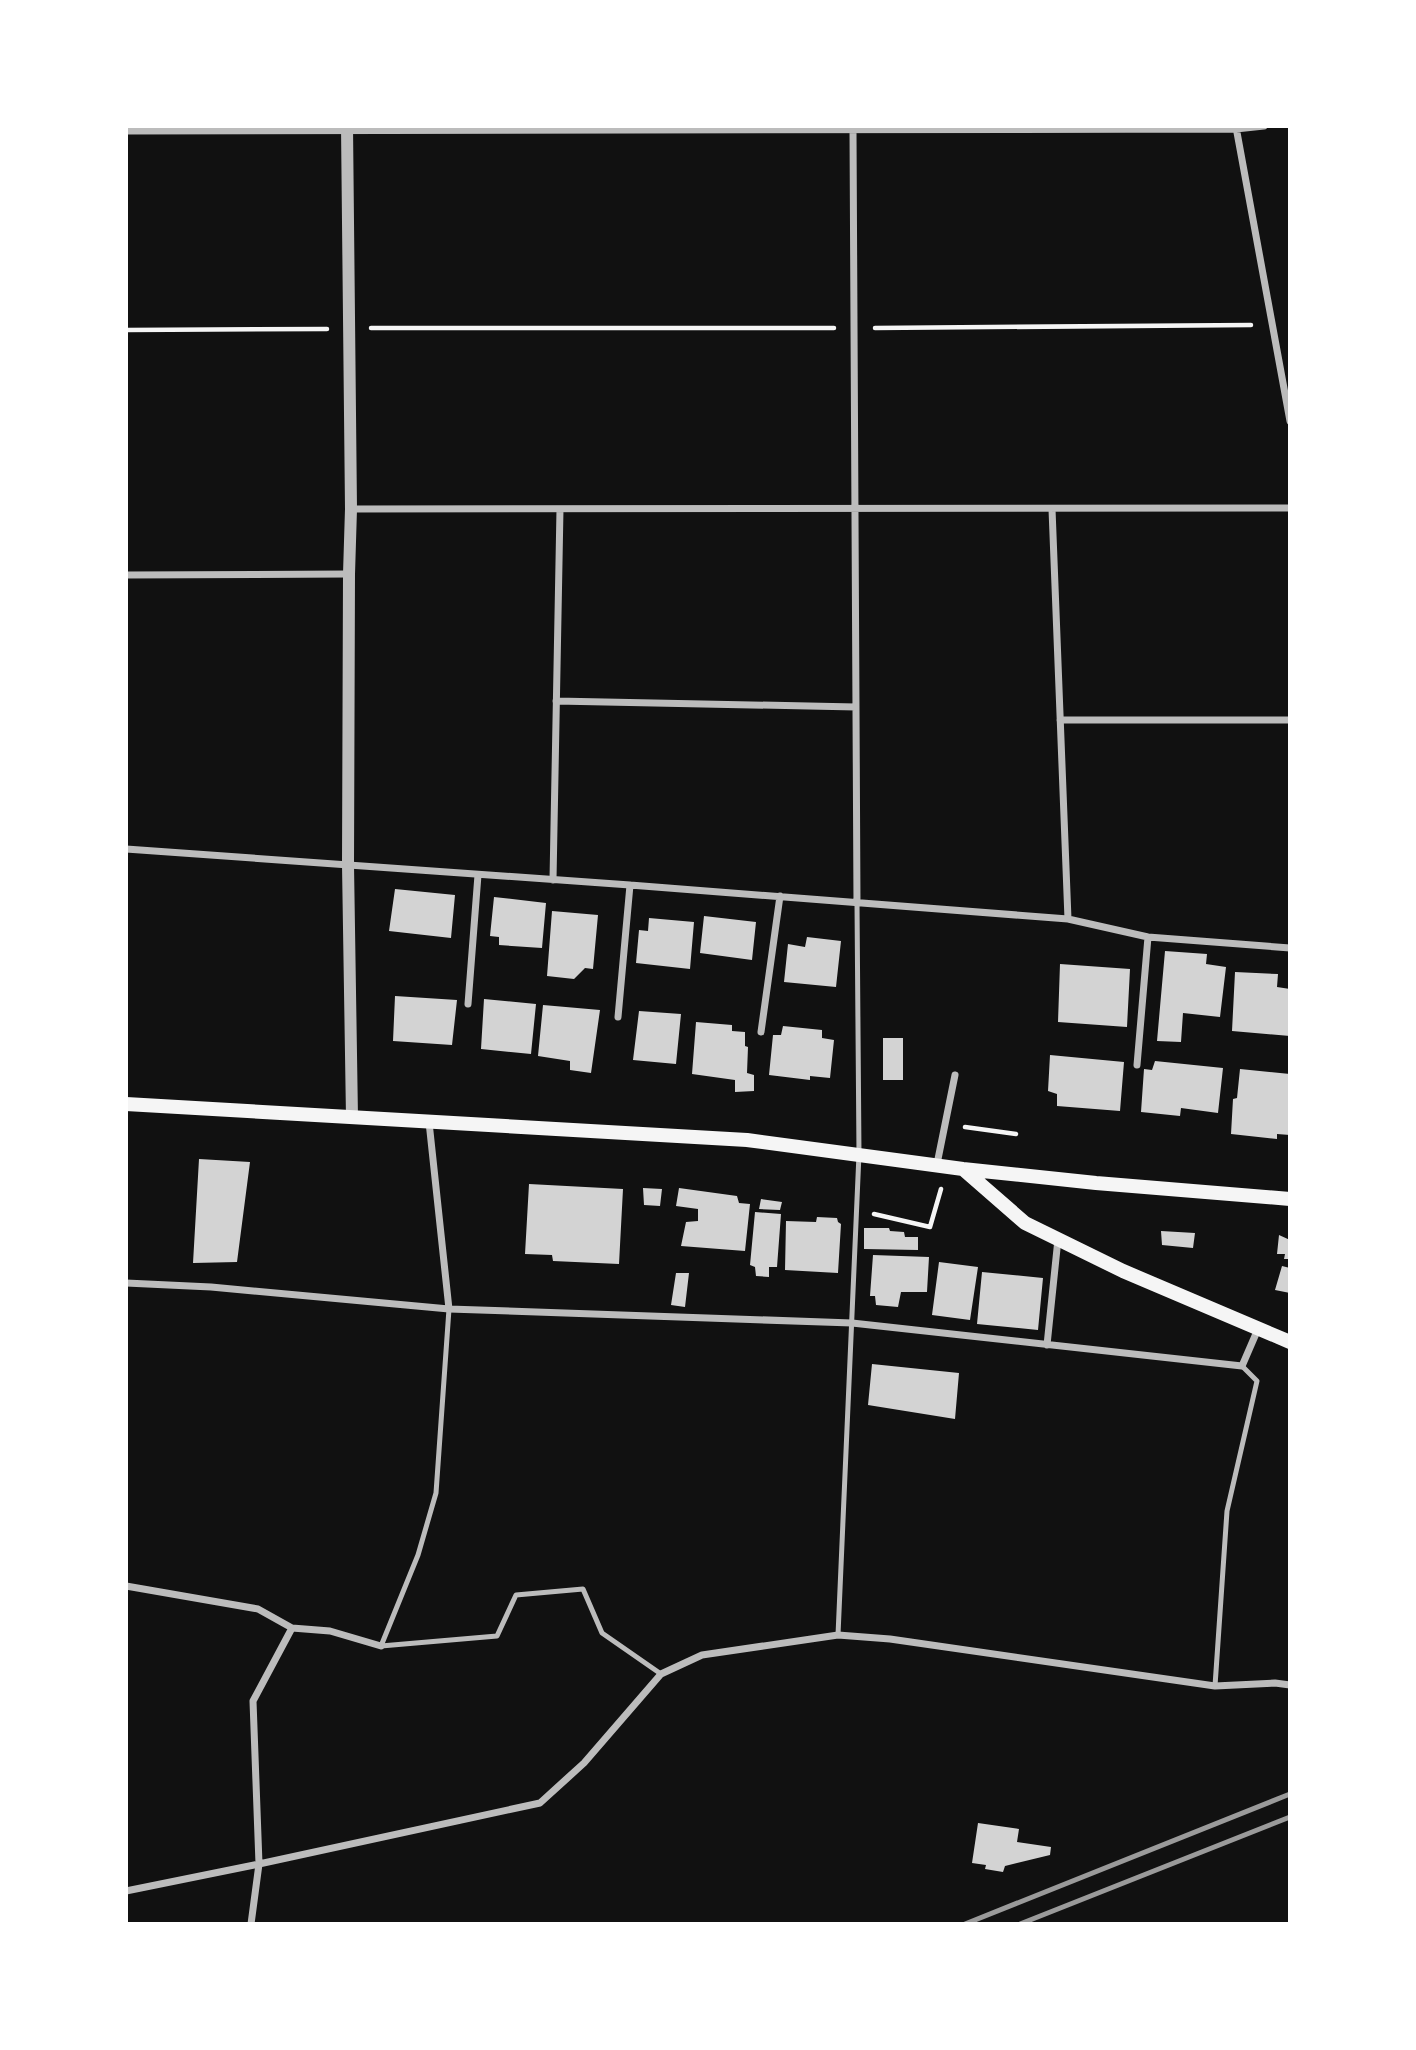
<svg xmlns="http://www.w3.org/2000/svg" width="1416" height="2050" font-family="Rubik,sans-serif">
	<rect width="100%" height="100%" fill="#111"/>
	<path fill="#d3d3d3" d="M395 889 455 895 451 938 389 931Z
		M494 897 546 903 542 948 499 945V937L490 936Z
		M552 911 598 915 593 969 585 968 574 979 547 976Z
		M704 916 756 922 752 960 700 953Z
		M649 918 694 922 690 969 636 963 639 930 648 931Z
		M807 937 841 941 836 987 784 982 788 944 805 947Z
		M1165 951 1207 954 1206 964 1226 967 1220 1017 1183 1013 1181 1042 1157 1041Z
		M1060 964 1130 969 1127 1027 1058 1022Z
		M1235 972 1278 974 1277 987 1290 989V1036L1232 1031Z
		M395 996 457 1000 452 1045 393 1041Z
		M484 999 536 1004 531 1054 481 1049Z
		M543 1005 600 1010 591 1073 570 1070V1061L538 1056Z
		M639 1011 681 1014 676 1064 633 1060Z
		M696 1022 732 1025V1031L745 1032V1046L748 1047 747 1073 754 1075V1091L735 1092V1080L692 1074Z
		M783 1026 822 1030V1038L834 1040 830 1078 810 1076V1080L769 1075 773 1035H781Z
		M883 1038H903V1080H883Z
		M1050 1055 1124 1062 1120 1111 1057 1106V1094L1048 1091Z
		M1155 1061 1223 1068 1218 1113 1181 1108 1180 1116 1141 1112 1144 1069 1152 1070Z
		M1240 1069 1290 1074V1135L1277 1134V1139L1231 1134 1233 1099 1237 1098Z
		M199 1159 250 1162 237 1262 193 1263Z
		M529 1184 623 1189 619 1264 553 1261 552 1255 525 1254Z
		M643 1188 662 1189 660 1206 644 1205Z
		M679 1188 737 1196 739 1203 750 1204 745 1251 681 1246 686 1222 698 1221V1209L676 1206Z
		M761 1199 782 1202 780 1210 759 1209Z
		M755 1212 781 1214 777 1267H769V1277L756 1276 755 1267 750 1265Z
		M817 1217 837 1218 838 1222 841 1224 838 1273 785 1270 786 1221 816 1222Z
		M864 1228H889L890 1231 904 1232 905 1237H918V1250L864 1249Z
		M1161 1231 1195 1233 1193 1248 1162 1245Z
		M1279 1235 1290 1240V1259H1284L1285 1254H1277Z
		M873 1255 929 1257 927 1292H901L898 1307 876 1305 875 1296H870Z
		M939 1262 978 1267 970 1320 932 1315Z
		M1282 1266 1290 1268V1293L1275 1290Z
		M982 1272 1043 1278 1038 1330 977 1324Z
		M676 1273H689L685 1307 671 1305Z
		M872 1364 959 1373 955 1419 868 1405Z
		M978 1823 1019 1829 1017 1842 1051 1847 1050 1855 1005 1866 1003 1872 985 1869 986 1865 972 1863Z"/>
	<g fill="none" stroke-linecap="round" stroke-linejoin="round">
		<path stroke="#f5f5f5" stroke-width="4.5" d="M371 328H834
			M875 328 1251 325
			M126 330 327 329
			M965 1127 1016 1134
			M874 1214 930 1227 941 1189"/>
		<path stroke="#bcbcbc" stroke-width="5" d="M449 1309 436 1493 418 1555 381 1646 497 1636 516 1595 583 1589 602 1633 661 1674
			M838 1635 859 1154 857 903
			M1215 1686 1227 1511 1257 1381 1242 1366"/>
		<path stroke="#bcbcbc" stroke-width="7" d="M1236 127 1290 421
			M853 130 857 903
			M126 131 1236 129 1264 126
			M351 509 1290 508
			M1052 509 1068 919
			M126 575 349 574
			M556 701 856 707
			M1060 720H1290
			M126 849 630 885 1068 919 1148 937 1290 948
			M553 880 560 509
			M468 1004 478 875
			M618 1017 630 885
			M761 1032 780 896
			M1137 1065 1148 937
			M429 1122 449 1309
			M937 1164 955 1075
			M126 1283 211 1287 449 1309 852 1323 1242 1366 1258 1329
			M1047 1345 1058 1239
			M126 1586 258 1609 292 1628 330 1631 381 1646
			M126 1891 259 1864 540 1803 584 1763 661 1674 702 1655 838 1635 890 1639 1215 1686 1275 1683 1290 1685
			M251 1924 259 1864 253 1701 292 1628"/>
		<path stroke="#bcbcbc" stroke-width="12" d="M347 126 351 509 349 574 348 865 352 1117"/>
		<path stroke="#f5f5f5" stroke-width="14" d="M126 1104 747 1140 963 1169 1096 1183 1290 1199
			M963 1169 1025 1223 1123 1271 1290 1342"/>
		<path stroke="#9a9a9a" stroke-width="5" d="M965 1924 1290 1794
			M1020 1924 1290 1817"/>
	</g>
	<rect width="1416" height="2050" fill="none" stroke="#ffffff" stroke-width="256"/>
</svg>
